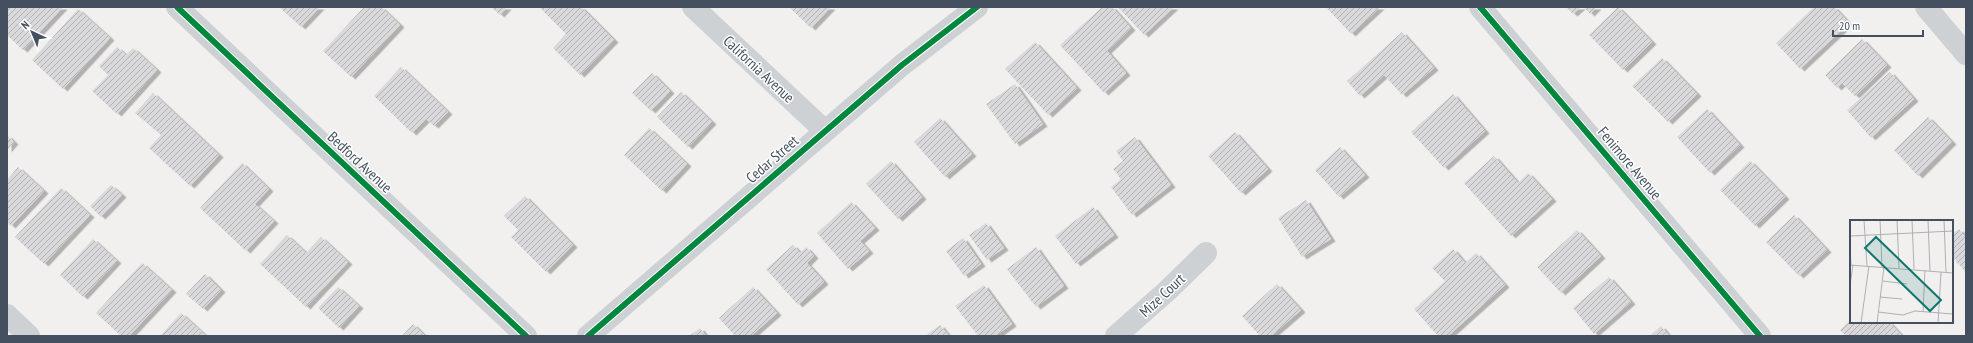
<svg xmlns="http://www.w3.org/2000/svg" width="1973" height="343" font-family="'PT Sans Narrow',sans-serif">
	<defs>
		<pattern id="building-hatch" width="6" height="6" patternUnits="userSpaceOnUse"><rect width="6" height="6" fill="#d9d9db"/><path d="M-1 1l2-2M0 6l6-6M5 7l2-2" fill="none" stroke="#b2b2b5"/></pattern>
		<filter id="shadow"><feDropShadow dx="4.5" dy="2.5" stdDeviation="0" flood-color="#0004"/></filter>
	</defs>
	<rect width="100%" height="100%" fill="#f1f0ef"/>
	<path fill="url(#building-hatch)" filter="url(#shadow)" d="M8 7H63L23 50 7 35Z
		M279 7H320L301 27Z
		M364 7H381L400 25 351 77 323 51Z
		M491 7H507L500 15Z
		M542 7H581L614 40 580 75 553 48 566 34 541 9Z
		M789 7H831L811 28Z
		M1102 7H1112L1131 28 1107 51 1126 73 1104 93 1060 45Z
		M1118 7H1174L1144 35Z
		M1326 7H1380L1351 34Z
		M1566 7H1581L1573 14Z
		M1584 7H1597L1590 14Z
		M1618 7 1652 42 1623 70 1589 35Z
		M1814 7H1834L1849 23 1800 69 1776 43Z
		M78 9 110 38 63 89 32 60Z
		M1402 32 1434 68 1402 95 1384 75 1360 96 1347 81Z
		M1862 39 1887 65 1855 96 1842 83 1837 88 1825 75Z
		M1035 42 1077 88 1048 115 1005 69Z
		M117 47 126 55 133 48 157 70 117 114 92 91 108 75 99 66Z
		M1662 58 1697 94 1668 122 1632 86Z
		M401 67 448 112 434 126 426 119 412 133 374 96Z
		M1890 72 1914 99 1871 138 1847 110Z
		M652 73 670 91 651 111 632 93Z
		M1015 84 1043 124 1015 144 986 104Z
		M681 92 712 122 688 147 657 117Z
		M153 93 219 155 190 186 149 148 161 135 135 113Z
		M1453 94 1485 131 1444 168 1411 132Z
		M1707 109 1740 145 1710 173 1677 137Z
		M1928 117 1952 142 1918 176 1894 150Z
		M940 118 972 154 945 177 914 142Z
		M649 128 687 164 662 191 624 155Z
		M1235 132 1268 169 1241 193 1208 156Z
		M7 135 14 142 7 150Z
		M1135 137 1171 185 1132 215 1111 187 1121 179 1113 169 1123 161 1116 151Z
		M1340 147 1365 175 1339 197 1315 170Z
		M1494 156 1518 183 1528 173 1552 199 1511 236 1464 183Z
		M891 161 922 197 898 219 866 184Z
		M1750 161 1785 197 1755 226 1720 190Z
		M242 163 269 189 255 204 274 221 246 251 200 208Z
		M18 167 44 191 11 226 7 222V180Z
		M111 185 122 195 101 217 90 206Z
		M61 188 90 215 44 264 15 237Z
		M525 196 573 245 546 272 511 237 518 230 504 216Z
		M1306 200 1331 239 1302 257 1278 218Z
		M851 202 875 228 860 241 869 251 848 269 817 233Z
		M1093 207 1114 235 1076 264 1055 236Z
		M1794 215 1827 250 1799 276 1766 242Z
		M986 223 1004 248 987 260 969 235Z
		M1959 229 1966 238V273L1955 259 1952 261V234Z
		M1577 230 1601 256 1561 293 1537 267Z
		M287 235 306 253 321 237 348 262 306 307 260 264Z
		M963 238 981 264 964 276 946 251Z
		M93 239 117 261 83 297 60 275Z
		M793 245 800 253 806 247 814 256 807 263 824 282 798 305 766 269Z
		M1036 247 1064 286 1036 307 1007 269Z
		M1453 249 1465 263 1476 253 1505 285 1448 336H1438L1414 309 1445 281 1432 268Z
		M142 263 172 290 129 336H121L96 313Z
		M205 274 221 290 203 309 186 294Z
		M1609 277 1631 302 1594 334 1573 308Z
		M1277 284 1301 310 1271 336H1260L1242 316Z
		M984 285 1012 324 995 336H978L955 306Z
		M338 287 359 306 339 328 318 308Z
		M753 287 777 313 751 336H735L719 318Z
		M181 313 206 336H160Z
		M1851 319V322H1889L1902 336H1846L1840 330Z
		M413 324 425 336H402Z
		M940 325 949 336H925Z
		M1661 326 1669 336H1650Z
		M700 328 706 336H689Z"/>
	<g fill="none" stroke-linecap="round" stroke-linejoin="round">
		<path stroke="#cdd1d4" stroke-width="22" d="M177 7 526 336
			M693 7 825 131
			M1480 7 1760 336
			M1926 7 1966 54
			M7 315 29 336
			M588 336 902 65 977 7
			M1116 336 1167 291 1206 253"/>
		<g stroke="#fff" stroke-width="8">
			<path id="cycleway" d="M177 7 526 336
				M1480 7 1760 336
				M588 336 902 65 977 7"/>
		</g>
		<use href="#cycleway" stroke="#00873e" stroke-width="6"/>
	</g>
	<g text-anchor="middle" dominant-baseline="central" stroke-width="3" stroke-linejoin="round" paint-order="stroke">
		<g font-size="15" fill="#44505f" stroke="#fff">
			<text transform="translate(759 69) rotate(43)">California Avenue</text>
			<text transform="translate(772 159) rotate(-41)">Cedar Street</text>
			<text transform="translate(360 162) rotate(43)">Bedford Avenue</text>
			<text transform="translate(1630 163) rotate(50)">Fenimore Avenue</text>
			<text transform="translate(1162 295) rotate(-43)">Mize Court</text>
		</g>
	</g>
	<g transform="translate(1850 220)">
		<rect width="103" height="103" fill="#f1f0ef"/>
		<path fill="none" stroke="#acb0b5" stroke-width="1" d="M14 0 17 46M30 0 32 47M47 0 49 48M62 0 64 49M78 0 80 51M94 0 96 52M0 16 103 11M0 26 1 45M0 45 103 53M33 61 57 64M0 65 3 45M30 77 52 79M28 92 53 95 65 91 103 94M73 92 75 50M11 103 19 46M27 103 34 47M88 103 91 52"/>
		<path fill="#0f766e" fill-opacity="0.15" stroke="#0f766e" stroke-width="2" d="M26 17 91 80 80 91 15 28Z"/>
		<rect width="103" height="103" fill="none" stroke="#44505f" stroke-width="2"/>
	</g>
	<rect width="1973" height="343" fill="none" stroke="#44505f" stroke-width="16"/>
	<g transform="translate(32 32) rotate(316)" stroke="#ffffff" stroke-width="3" paint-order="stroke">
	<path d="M0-3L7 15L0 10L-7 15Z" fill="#44505f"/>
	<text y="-6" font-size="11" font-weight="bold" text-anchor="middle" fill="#44505f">N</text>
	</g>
	<path d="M1833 30v6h90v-6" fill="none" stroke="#44505f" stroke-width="2"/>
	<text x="1839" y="30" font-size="12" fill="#44505f" stroke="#ffffff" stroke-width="3" paint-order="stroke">20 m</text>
</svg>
